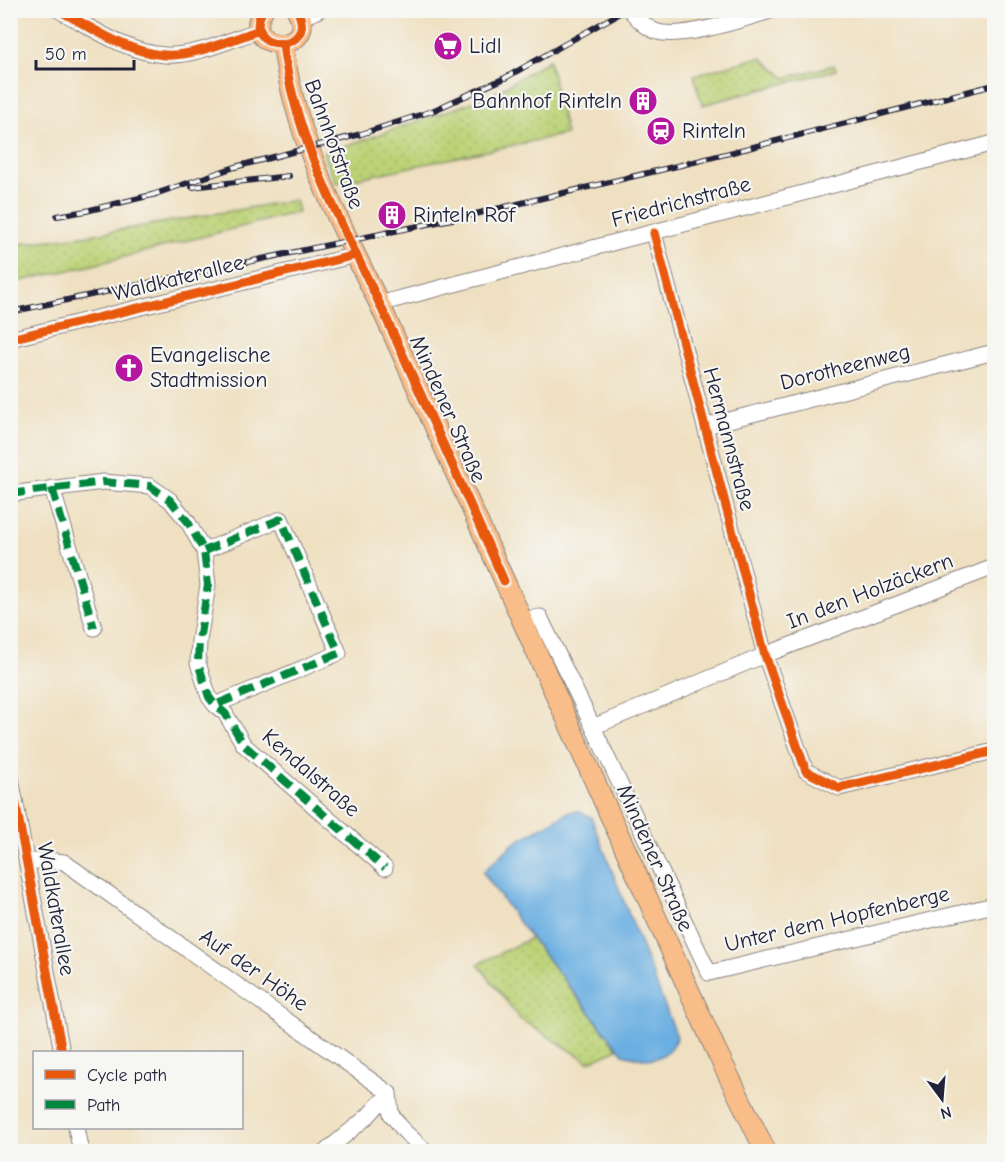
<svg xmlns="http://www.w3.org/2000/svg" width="1005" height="1162" font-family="'Comic Neue',sans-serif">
	<defs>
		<pattern id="grass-dots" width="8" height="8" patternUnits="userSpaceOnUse" patternTransform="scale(1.5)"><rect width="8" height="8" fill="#bcd276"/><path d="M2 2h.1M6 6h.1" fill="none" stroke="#a1b467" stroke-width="1.8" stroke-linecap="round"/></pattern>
	</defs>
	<rect width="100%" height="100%" fill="#f6f6f2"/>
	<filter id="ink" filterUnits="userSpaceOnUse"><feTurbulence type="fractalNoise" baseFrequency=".0167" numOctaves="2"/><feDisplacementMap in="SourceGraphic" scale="12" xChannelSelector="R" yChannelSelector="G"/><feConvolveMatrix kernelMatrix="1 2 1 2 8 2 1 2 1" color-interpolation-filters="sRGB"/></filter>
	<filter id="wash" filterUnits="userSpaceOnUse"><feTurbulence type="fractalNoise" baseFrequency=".008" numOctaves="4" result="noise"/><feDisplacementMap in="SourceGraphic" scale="24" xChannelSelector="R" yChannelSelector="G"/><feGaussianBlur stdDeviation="1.35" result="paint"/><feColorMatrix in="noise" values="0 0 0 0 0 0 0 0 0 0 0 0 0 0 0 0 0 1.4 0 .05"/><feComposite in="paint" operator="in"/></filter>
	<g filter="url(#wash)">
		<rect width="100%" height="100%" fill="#efe0c1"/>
		<path fill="url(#grass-dots)" stroke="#6f7a58" stroke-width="1.5" d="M761 57 785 78 834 65 836 70 702 105 694 75Z
			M549 60 566 134 336 183 323 152 367 139 490 96Z
			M295 200 298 212 93 265 11 283V245L90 235Z
			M531 938 618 1049 589 1062 520 1019 478 964Z"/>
		<path fill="#6bafe1" stroke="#46688e" stroke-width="1.5" d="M578 811 591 817 677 1037C664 1064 649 1061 623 1054L520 924 483 872 514 843 569 812Z"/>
	</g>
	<g filter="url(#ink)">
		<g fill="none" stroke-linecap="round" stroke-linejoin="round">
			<g stroke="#88817e" stroke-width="17">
				<path id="minor" d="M58 10C92 27 126 53 165 55 194 57 232 39 260 30
					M630 10C637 18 645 27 655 31 679 41 748 18 773 10
					M301 18 319 10
					M654 233 765 655 806 771 839 788 994 751
					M380 305 390 301 994 143
					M10 339 356 255
					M706 426 994 352
					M52 488 94 628
					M10 494 103 482 150 486 170 500 188 522 204 551 208 585 199 641 198 663 209 697 215 705 225 713 244 745 385 868
					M204 551 281 519 339 653 215 705
					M523 620 540 617 593 727 765 655 994 567
					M593 727 709 973 994 905
					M10 773 62 1052
					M27 862 47 860 64 862 389 1093 391 1114 405 1132 427 1152
					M76 1128 81 1152
					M325 1152 368 1116 389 1093"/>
			</g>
			<g stroke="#88817e" stroke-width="22">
				<path id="major" d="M263 10C238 53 321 55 297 10
					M283 44C294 137 340 223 380 305L715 1048 766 1152"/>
			</g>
			<use href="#minor" stroke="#fff" stroke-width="15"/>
			<use href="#major" stroke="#f8bd88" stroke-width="20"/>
			<g stroke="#22223b" stroke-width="6">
				<path id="rail" d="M192 187 289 176
					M149 196 235 167 361 134 432 111 505 78 625 10
					M57 216 86 211 156 194
					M10 312 471 215 698 161 994 85"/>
			</g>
			<use href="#rail" stroke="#f6f6f2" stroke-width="4" stroke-dasharray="11" stroke-linecap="butt"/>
			<path stroke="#00873e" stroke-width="8" stroke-dasharray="15 8" stroke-linecap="butt" d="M52 488 94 628
				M10 494 103 482 150 486 170 500 188 522 204 551 208 585 199 641 198 663 209 697 215 705 225 713 244 745 385 868
				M204 551 281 519 339 653 215 705"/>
			<g stroke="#f6f6f2" stroke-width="13">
				<path id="cycleway" d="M58 10C92 27 126 53 165 55 194 57 232 39 260 30
					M263 10C238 53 321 55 297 10
					M283 44C294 138 342 223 381 307 423 398 463 489 504 581
					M654 233 765 655 806 771 839 788 994 751
					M10 339 356 255
					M10 773 62 1052"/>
			</g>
			<use href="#cycleway" stroke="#e8590c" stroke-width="9"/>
		</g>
	</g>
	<defs>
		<g id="supermarket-disc" transform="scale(1.5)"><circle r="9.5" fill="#b5179e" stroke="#f6f6f2"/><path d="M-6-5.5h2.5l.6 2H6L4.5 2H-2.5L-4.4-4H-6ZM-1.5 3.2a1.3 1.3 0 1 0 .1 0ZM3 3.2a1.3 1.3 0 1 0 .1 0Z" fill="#fff"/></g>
		<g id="building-disc" transform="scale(1.5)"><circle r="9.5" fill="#b5179e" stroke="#f6f6f2"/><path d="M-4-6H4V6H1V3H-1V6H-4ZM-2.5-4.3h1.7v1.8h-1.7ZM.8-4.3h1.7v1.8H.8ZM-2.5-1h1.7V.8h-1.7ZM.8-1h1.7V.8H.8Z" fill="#fff"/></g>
		<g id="station-disc" transform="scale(1.5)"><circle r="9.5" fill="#b5179e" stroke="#f6f6f2"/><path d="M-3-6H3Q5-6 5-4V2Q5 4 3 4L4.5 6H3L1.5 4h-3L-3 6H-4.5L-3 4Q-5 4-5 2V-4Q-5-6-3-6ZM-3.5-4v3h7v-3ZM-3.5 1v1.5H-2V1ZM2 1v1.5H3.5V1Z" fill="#fff"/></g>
		<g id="church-disc" transform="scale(1.5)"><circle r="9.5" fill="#b5179e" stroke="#f6f6f2"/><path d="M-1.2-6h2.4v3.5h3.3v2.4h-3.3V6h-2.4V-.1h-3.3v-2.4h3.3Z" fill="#fff"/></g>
	</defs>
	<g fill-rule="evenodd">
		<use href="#supermarket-disc" x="448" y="46"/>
		<use href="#building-disc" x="643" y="101"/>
		<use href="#station-disc" x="661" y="131"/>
		<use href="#building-disc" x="392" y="215"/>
		<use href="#church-disc" x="129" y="368"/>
	</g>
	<g text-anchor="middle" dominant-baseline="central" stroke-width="4.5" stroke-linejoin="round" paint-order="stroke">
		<g font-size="22" fill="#22223b" stroke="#f6f6f2" text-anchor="start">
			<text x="469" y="46">Lidl</text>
			<text x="622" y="101" text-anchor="end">Bahnhof Rinteln</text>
			<text x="682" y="131">Rinteln</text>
			<text x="413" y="215">Rinteln Rof</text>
			<text x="150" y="355">Evangelische<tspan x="150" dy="25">Stadtmission</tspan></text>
		</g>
		<g font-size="22" fill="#22223b" stroke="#f6f6f2">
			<text transform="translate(334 144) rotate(70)">Bahnhofstraße</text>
			<text transform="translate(681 202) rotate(-15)">Friedrichstraße</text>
			<text transform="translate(178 278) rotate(-14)">Waldkaterallee</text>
			<text transform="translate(845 367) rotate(-14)">Dorotheenweg</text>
			<text transform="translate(448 409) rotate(66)">Mindener Straße</text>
			<text transform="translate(729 439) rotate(75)">Hermannstraße</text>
			<text transform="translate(870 591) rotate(-21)">In den Holzäckern</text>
			<text transform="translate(311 773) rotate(41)">Kendalstraße</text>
			<text transform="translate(655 858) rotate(66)">Mindener Straße</text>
			<text transform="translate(56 909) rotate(80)">Waldkaterallee</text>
			<text transform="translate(837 919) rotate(-13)">Unter dem Hopfenberge</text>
			<text transform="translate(254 970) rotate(35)">Auf der Höhe</text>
		</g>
	</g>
	<rect width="1005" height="1162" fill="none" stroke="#f6f6f2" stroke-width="36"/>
	<rect x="33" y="1051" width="210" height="78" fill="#f6f6f2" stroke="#a1a1a9" stroke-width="1.5"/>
	<rect x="45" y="1070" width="30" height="9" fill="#e8590c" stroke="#a1a1a9" stroke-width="1.5"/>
	<text x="87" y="1081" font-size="18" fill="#22223b">Cycle path</text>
	<rect x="45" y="1100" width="30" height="9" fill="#00873e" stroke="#a1a1a9" stroke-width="1.5"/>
	<text x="87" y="1111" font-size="18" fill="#22223b">Path</text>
	<g transform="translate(942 1099) rotate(164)" stroke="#f6f6f2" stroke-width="4.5" paint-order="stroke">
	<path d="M0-4.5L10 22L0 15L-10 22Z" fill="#22223b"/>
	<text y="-9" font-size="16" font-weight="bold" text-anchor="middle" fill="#22223b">N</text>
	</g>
	<path d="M36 60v9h98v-9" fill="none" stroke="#22223b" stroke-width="3"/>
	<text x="45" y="60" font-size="18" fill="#22223b" stroke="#f6f6f2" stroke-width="4.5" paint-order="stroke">50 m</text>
</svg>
